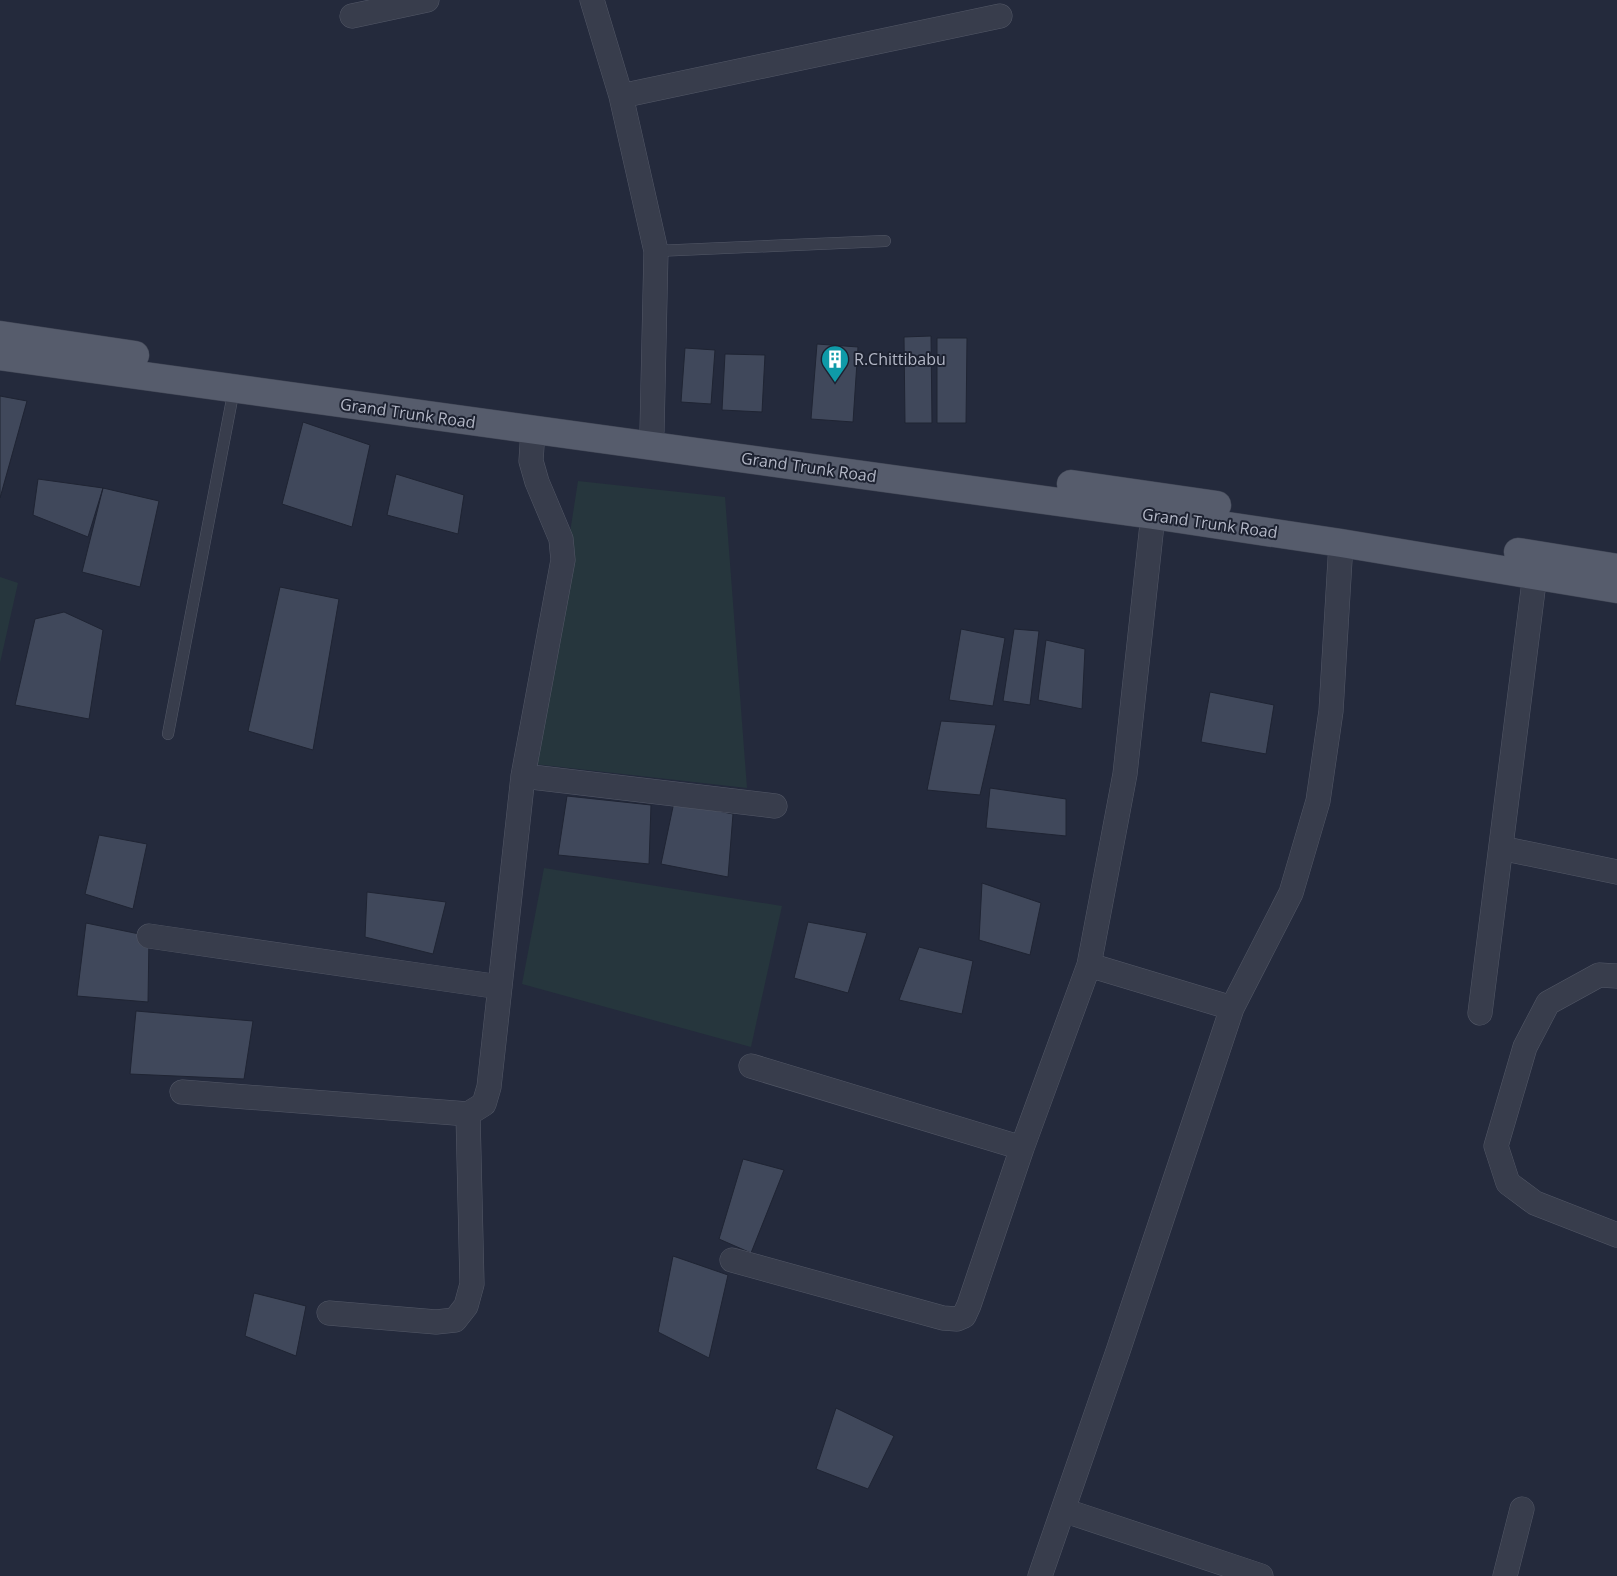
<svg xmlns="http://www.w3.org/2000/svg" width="1617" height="1576" font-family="'Open Sans',sans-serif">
	<rect width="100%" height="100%" fill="#242a3c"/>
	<path fill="#26363d" d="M578 481 725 497 747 788 534 764Z
		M0 577 18 583 0 663Z
		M544 868 782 906 751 1047 522 984Z"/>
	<path fill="#40485b" stroke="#1f2433" d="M931 336 932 423H905L904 337Z
		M937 338H967L966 423H937Z
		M817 344 858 347 853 422 811 419Z
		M685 348 715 350 711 404 681 402Z
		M725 354 765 355 762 412 722 410Z
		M0 396 27 401 0 498Z
		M303 422 370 445 352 527 282 504Z
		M396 474 464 495 458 534 387 515Z
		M38 479 103 488 88 537 33 515Z
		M103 488 159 501 140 587 82 572Z
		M280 587 339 599 313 750 248 731Z
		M64 612 103 630 89 719 15 705 35 619Z
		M961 629 1005 638 993 706 949 700Z
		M1014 629 1039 631 1030 705 1003 701Z
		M1046 640 1085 649 1082 709 1038 700Z
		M1210 692 1274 705 1266 754 1201 742Z
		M941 721 996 725 980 795 927 790Z
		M990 788 1066 799V836L986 828Z
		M567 796 651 805 649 864 558 855Z
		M674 802 733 814 728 877 661 864Z
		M99 835 147 844 133 909 85 894Z
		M982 883 1041 903 1030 955 979 940Z
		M367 892 446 902 433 954 365 937Z
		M808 922 867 933 848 993 794 978Z
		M86 923 149 936 148 1002 77 996Z
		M919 947 973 961 962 1014 899 1000Z
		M136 1011 253 1021 244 1079 130 1074Z
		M743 1159 784 1170 751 1253 719 1239Z
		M673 1256 728 1275 709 1358 658 1332Z
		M254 1293 306 1306 296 1356 245 1336Z
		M836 1408 894 1436 868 1489 816 1469Z"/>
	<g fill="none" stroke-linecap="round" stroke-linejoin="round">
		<g stroke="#535867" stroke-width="12">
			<path id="lane" d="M656 251 885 241
				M168 734 234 389"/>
		</g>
		<g stroke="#535867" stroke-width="25">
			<path id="street" d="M592 0 621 96 656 251 652 431
				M352 16 427 0
				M621 96 1000 16
				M523 776 775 806
				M1501 848 1617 872
				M149 936 500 987
				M1617 976 1599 975 1548 1003 1525 1047 1496 1146 1508 1183 1535 1203 1617 1235
				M1232 1008 1291 893 1318 801 1331 711 1341 543
				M1480 1013 1535 574
				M751 1066 1022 1148
				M182 1092 468 1114 484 1104 489 1087 523 776 563 560 561 539 537 482 531 461 533 430
				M732 1260 943 1318 957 1319 964 1316 969 1305 1022 1148 1089 965 1125 774 1153 515
				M329 1313 436 1322 455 1320 466 1306 472 1284 468 1114
				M1063 1510 1261 1576
				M1040 1576 1118 1351 1232 1008 1089 965
				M1505 1576 1522 1509"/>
		</g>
		<g stroke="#414655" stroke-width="29">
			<path id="primary" d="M0 335 135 355
				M0 356 1153 515 1341 543 1617 589
				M1071 484 1217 505
				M1518 552 1617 568"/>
		</g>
		<use href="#lane" stroke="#383d4c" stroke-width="11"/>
		<use href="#street" stroke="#383d4c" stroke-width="24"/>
		<use href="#primary" stroke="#565c6c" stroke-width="28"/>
	</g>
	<defs>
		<g id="building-pin" transform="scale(1.4375)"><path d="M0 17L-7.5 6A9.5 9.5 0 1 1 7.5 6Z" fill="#0f9aa8" stroke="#1d2231"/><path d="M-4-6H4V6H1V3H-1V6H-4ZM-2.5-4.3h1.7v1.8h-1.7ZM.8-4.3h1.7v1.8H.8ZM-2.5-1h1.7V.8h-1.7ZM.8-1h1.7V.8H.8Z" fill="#fff"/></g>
	</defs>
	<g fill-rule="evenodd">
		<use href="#building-pin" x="835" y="359"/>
	</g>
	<g text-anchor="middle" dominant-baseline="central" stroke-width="4" stroke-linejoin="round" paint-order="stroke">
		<g font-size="16" fill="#b4b8c7" stroke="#1d2231" text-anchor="start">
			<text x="854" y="359">R.Chittibabu</text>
		</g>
		<g font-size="16" fill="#b4b8c7" stroke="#1d2231">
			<text transform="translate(408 413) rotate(8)">Grand Trunk Road</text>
			<text transform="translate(809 467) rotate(8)">Grand Trunk Road</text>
			<text transform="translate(1210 523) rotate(8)">Grand Trunk Road</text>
		</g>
	</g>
</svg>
